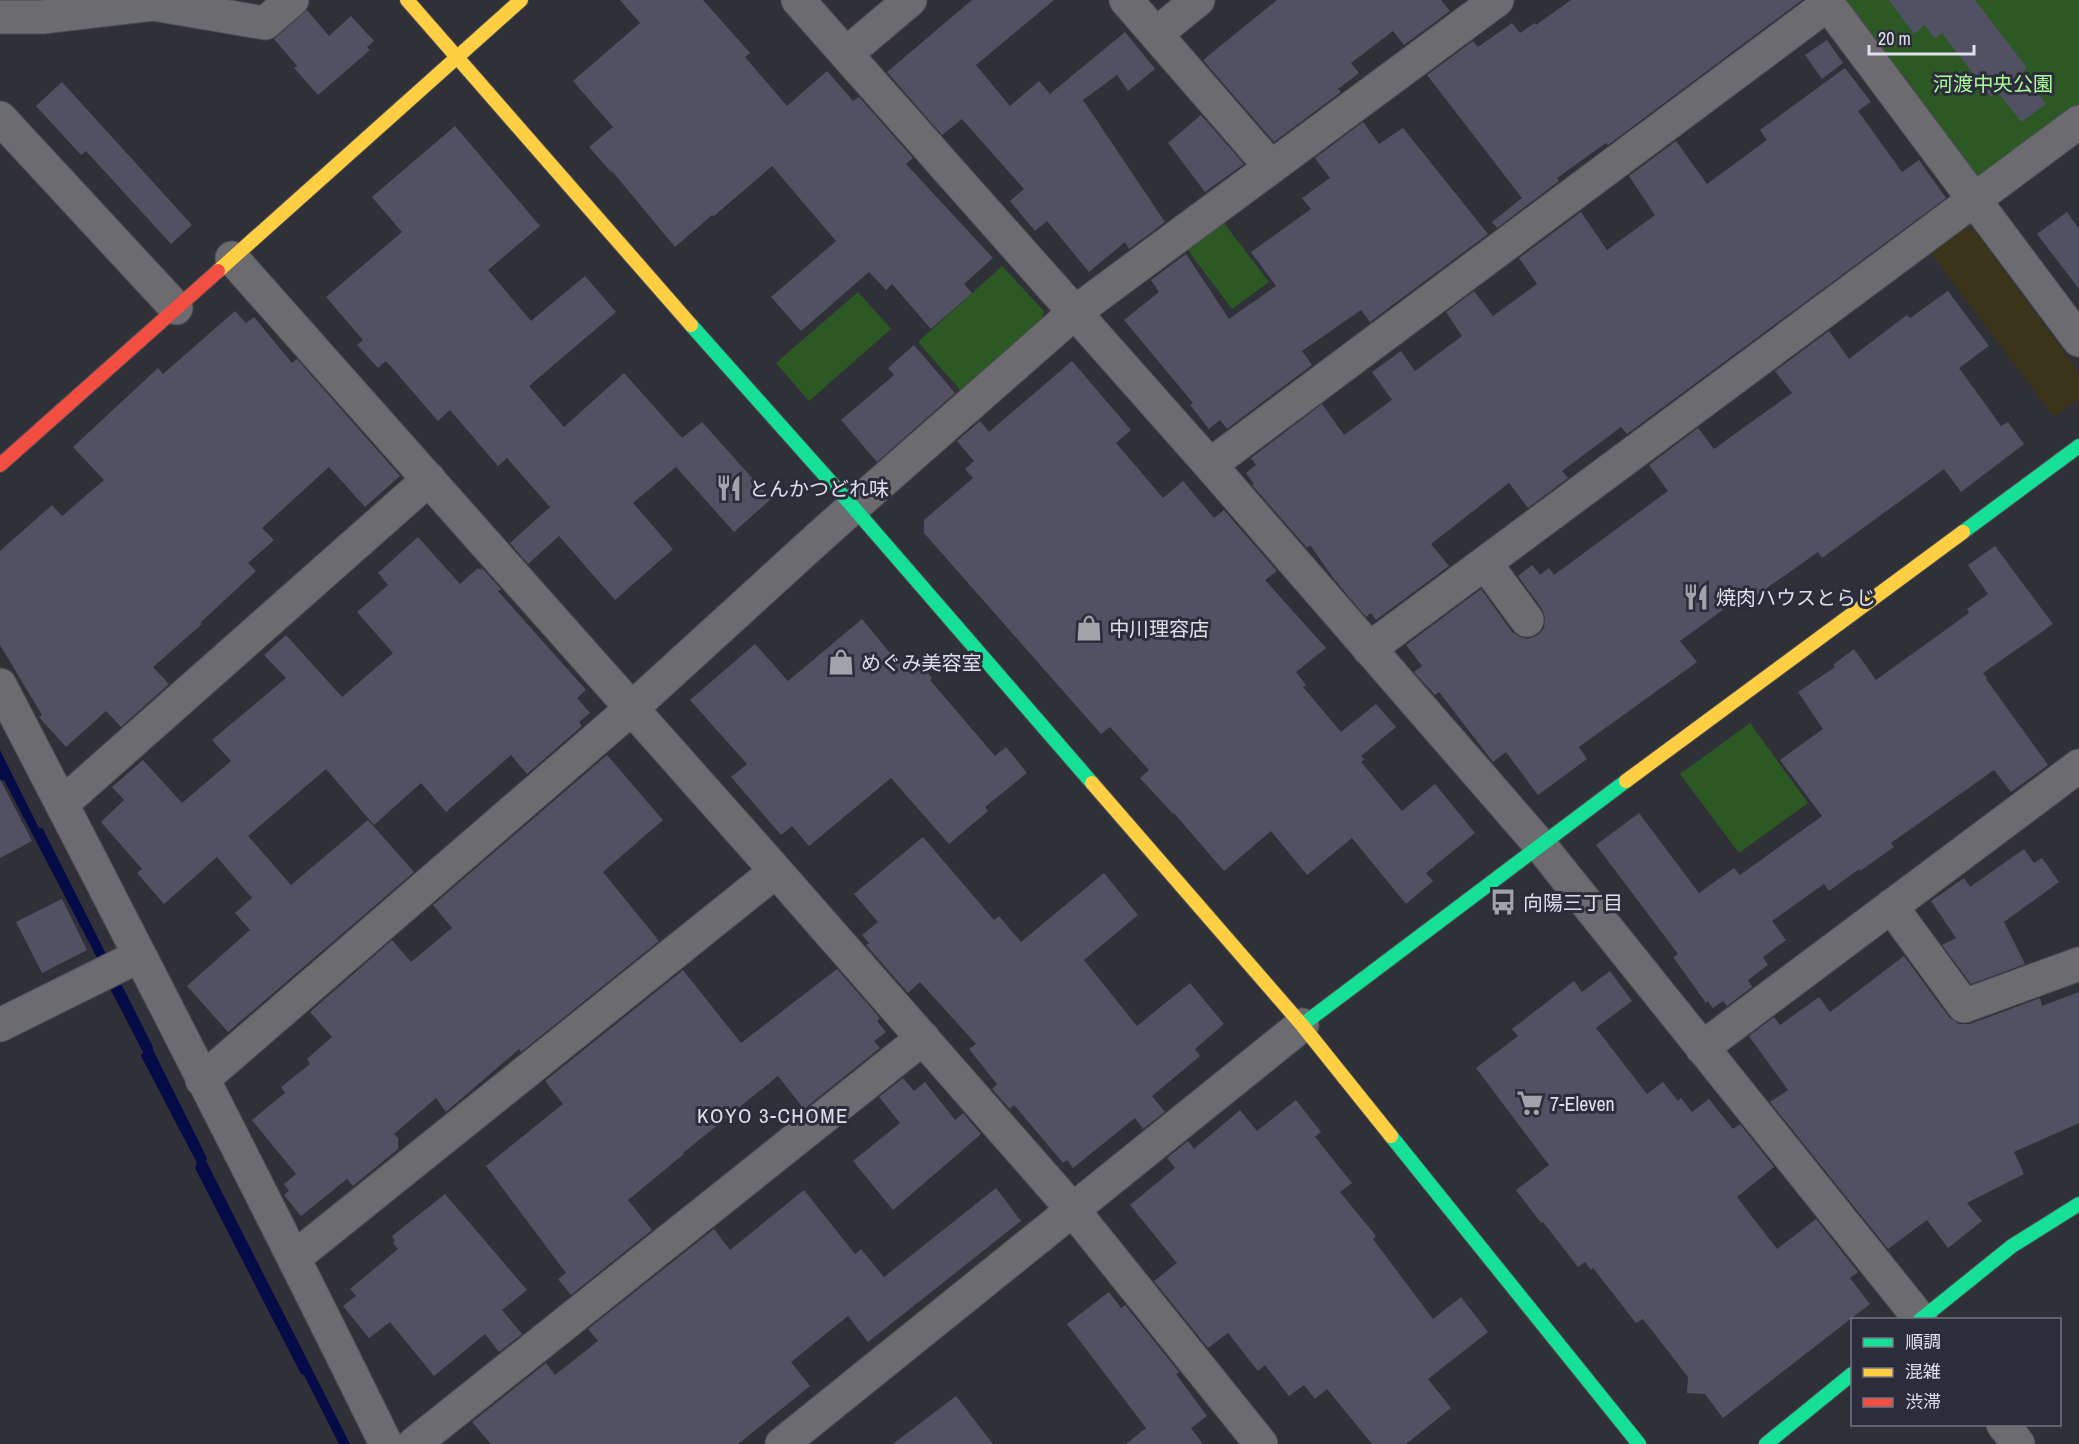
<svg xmlns="http://www.w3.org/2000/svg" width="2079" height="1444" font-family="'Archivo Narrow','Noto Sans JP',sans-serif">
	<rect width="100%" height="100%" fill="#303038"/>
	<path fill="#2c5823" d="M1825 0H2079V122L1976 199Z
		M1224 223 1269 282 1232 309 1187 249Z
		M1002 266 1044 311 1041 323 962 392 918 342Z
		M858 292 891 329 809 401 776 363Z
		M1750 723 1808 803 1739 853 1680 774Z"/>
	<path fill="#3b341a" d="M1963 230H1974L2079 372V399L2054 417 1931 254Z"/>
	<path fill="#040b47" d="M0 750 39 828 43 829 153 1047V1050L207 1158 206 1161 350 1444H339L304 1375 301 1374 195 1168 197 1163 141 1056 143 1052 101 971 103 969 4 780 0 781Z"/>
	<path fill="#525163" d="M620 0H703L750 53 745 57 787 106 827 71 853 101 859 97 913 158 906 164 993 258 964 284 972 293 931 329 892 284 886 290 869 272 801 331 771 297 836 241 772 166 714 216 712 215 675 247 612 171 611 172 589 147 613 127 573 81 640 23Z
		M972 0H1054L976 65 1010 106 1039 81 1050 94 1125 32 1155 69 1128 91 1117 75 1083 100 1165 222 1129 249 1125 242 1089 272 1047 221 1035 231 1010 201 1024 189 962 119 942 135 887 72Z
		M1277 0H1441L1450 11 1404 45 1393 31 1351 63 1359 73 1338 89 1341 92 1274 142 1203 60Z
		M1571 0H1802L1608 145 1606 143 1557 178 1559 181 1497 228 1492 222 1522 198 1427 75 1473 41 1478 47 1512 23 1520 33 1535 23 1536 25Z
		M1889 0H1975L2027 68 2022 72 2046 104 2021 122 1998 92 1991 97 1942 33 1935 39 1925 25 1914 34Z
		M307 10 329 36 351 16 374 41 367 47 370 50 318 95 294 68 297 66 274 39Z
		M1827 40 1843 63 1822 79 1805 55Z
		M1845 68 1871 102 1858 111 1902 172 1919 160 1946 198 1627 434 1621 427 1562 471 1568 478 1528 508 1509 483 1431 544 1449 566 1376 620 1371 613 1366 617 1334 579 1310 545 1307 548 1252 485 1254 484 1246 473 1256 465 1251 458 1322 404 1344 435 1392 400 1372 372 1401 351 1415 371 1462 336 1446 312 1474 291 1493 316 1537 284 1519 258 1581 212 1607 250 1655 215 1629 176 1676 141 1707 184 1767 140 1760 130Z
		M62 82 192 225 171 244 86 151 81 155 36 106Z
		M1201 115 1244 164 1205 192 1168 143Z
		M1363 122 1379 144 1403 128 1488 234 1370 322 1361 310 1302 351 1312 365 1227 429 1220 420 1209 429 1190 405 1193 403 1124 320 1159 292 1151 280 1186 254 1229 319 1276 286 1251 252 1311 209 1302 198 1330 178 1315 158Z
		M455 126 540 226 488 270 531 321 585 276 616 312 529 386 564 427 624 373 682 438 702 422 771 499 734 532 676 467 633 503 673 549 615 600 559 536 528 564 510 543 550 507 507 458 498 466 450 410 438 421 386 361 378 368 357 345 363 340 326 297 402 232 372 197Z
		M2067 212 2079 229V289L2037 234Z
		M1948 291 1989 346 1959 368 2001 426 2008 422 2024 444 1961 492 1944 469 1822 558 1818 552 1747 602 1742 596 1680 641 1697 662 1579 747 1587 759 1538 795 1506 752 1493 762 1439 692 1435 695 1414 672 1422 666 1406 645 1481 589 1512 632 1520 637 1528 639 1538 635 1544 628 1545 617 1542 609 1518 576 1532 565 1540 575 1549 568 1554 575 1668 491 1649 465 1698 428 1714 449 1792 393 1775 371 1829 331 1849 359 1907 315 1910 318Z
		M235 311 246 323 254 317 292 363 297 359 400 476 365 507 329 467 262 528 274 540 248 563 256 571 200 623 202 624 153 667 169 684 121 727 106 711 66 747 39 717 42 715 0 645V551L52 505 62 516 104 480 73 447 158 368 163 374Z
		M914 345 955 393 877 462 841 420 894 375 888 368Z
		M1072 361 1131 430 1116 443 1163 498 1183 481 1214 518 1224 510 1277 571 1265 580 1326 648 1296 672 1306 685 1303 687 1341 732 1376 704 1396 727 1361 756 1364 759 1361 762 1402 811 1435 784 1475 833 1426 873 1433 881 1406 904 1352 838 1307 875 1271 831 1224 871 1174 813 1173 814 1140 778 1149 770 1110 727 1101 734 924 533V520L973 478 965 469 974 461 957 441 980 421 989 432Z
		M418 537 460 584 478 568 480 570 482 568 501 589 498 591 586 690 577 698 590 713 579 722 582 726 527 774 511 755 446 812 421 783 374 825 326 769 248 836 291 885 368 820 414 872 228 1032 187 986 250 930 235 913 252 898 217 857 164 904 137 873 142 869 101 822 124 800 112 787 143 760 182 803 231 761 212 740 286 678 264 655 286 635 342 697 393 653 357 612 388 585 378 573Z
		M1995 546 2053 624 1983 673 1987 678 1986 679 2048 765 2011 792 1994 770 1891 843 1894 847 1860 871 1859 869 1829 891 1824 884 1772 921 1786 940 1763 957 1768 965 1748 980 1752 987 1727 1006 1723 1001 1713 1008 1708 1001 1706 1003 1673 957 1678 954 1596 845 1639 813 1699 893 1734 868 1740 875 1822 816 1780 760 1823 729 1798 692 1835 667 1833 665 1854 649 1876 680 1969 613 1967 609 1988 594 1968 565Z
		M862 619 899 664 911 654 932 678 930 680 995 756 1006 747 1027 773 985 807 988 811 949 844 891 778 809 846 792 826 781 835 731 777 747 764 690 700 755 644 788 681Z
		M607 755 663 820 603 872 659 941 521 1052 519 1049 446 1112 436 1098 394 1134 398 1138V1149L353 1186 347 1179 301 1216 284 1195 289 1191 284 1184 296 1174 252 1120 285 1093 281 1087 310 1064 307 1059 332 1037 310 1012 392 940 411 962 452 928 433 905Z
		M0 779 32 841 0 858Z
		M923 837 994 920 999 916 1021 942 1104 873 1138 915 1084 960 1137 1026 1190 983 1224 1024 1195 1049 1200 1056 1152 1096 1165 1112 1143 1129 1135 1118 1073 1168 1067 1160 1063 1163 1014 1105 1010 1109 992 1089 997 1084 969 1049 976 1044 920 982 908 993 866 945 869 943 862 935 878 922 854 894Z
		M2024 849 2034 863 2042 858 2059 882 2004 922 2025 964 1971 984 1942 945 1956 938 1931 901 1964 878 1970 887Z
		M62 899 87 950 42 973 16 922Z
		M1904 956 1949 1017 1959 1024H1970L2040 998 2042 1006 2079 992V1123L2014 1152 2024 1174 1967 1203 1982 1221 1948 1248 1927 1220 1888 1249 1770 1102 1788 1090 1749 1036 1774 1017 1780 1025 1819 997 1830 1012Z
		M837 969 880 1018 877 1021 886 1032 874 1041 880 1048 804 1109 778 1076 683 1153 684 1154 628 1200 652 1230 571 1295 558 1279 566 1273 486 1166 563 1104 545 1081 683 970 741 1043Z
		M1610 971 1632 1001 1596 1028 1647 1094 1663 1082 1678 1101 1681 1098 1692 1112 1709 1099 1733 1129 1740 1124 1774 1167 1737 1197 1777 1249 1816 1219 1858 1272 1850 1278 1870 1304 1723 1418 1705 1394 1687 1393 1688 1377 1643 1319 1636 1323 1593 1268 1591 1270 1585 1262 1578 1267 1543 1222 1541 1223 1516 1190 1549 1165 1476 1068 1518 1036 1512 1029 1574 981 1582 992Z
		M903 1078 914 1091 925 1082 955 1120 963 1113 981 1134 893 1210 853 1161 900 1123 879 1097Z
		M1296 1100 1321 1132 1315 1137 1352 1183 1340 1192 1376 1236 1373 1239 1433 1319 1461 1297 1488 1332 1428 1379 1451 1408 1406 1444H1372L1327 1389 1315 1399 1304 1385 1289 1396 1265 1365 1258 1371 1228 1333 1208 1348 1154 1281 1177 1263 1130 1205 1175 1168 1167 1158 1188 1141 1194 1149 1240 1110 1257 1131Z
		M996 1188 1021 1221 868 1342 848 1316 791 1362 810 1386 738 1444H491L472 1422 546 1363 555 1375 598 1341 588 1329 714 1229 730 1250 804 1190 855 1254 861 1249 884 1277Z
		M445 1194 527 1290 502 1310 522 1334 499 1352 485 1334 434 1376 390 1322 369 1338 343 1306 356 1296 350 1289 398 1249 393 1243 395 1241 392 1236Z
		M1109 1292 1121 1308 1125 1305 1179 1372 1176 1374 1207 1416 1191 1428 1203 1444H1126L1146 1428 1067 1324Z
		M956 1396 993 1444H893Z"/>
	<g fill="none" stroke-linecap="round" stroke-linejoin="round">
		<g stroke="#4c4d53" stroke-width="35">
			<path id="street" d="M798 0 1210 465 1540 845 1921 1320
				M1126 0 1271 167
				M1825 0 2079 340
				M0 17H42L153 4 265 23 292 0
				M1156 34 1198 0
				M846 54 910 0
				M0 118 176 308
				M232 258 776 871 1073 1210 1261 1444
				M1210 465 1828 4
				M1485 563 1527 620
				M1369 649 2079 122
				M0 685C131 937 261 1189 386 1444
				M62 804 429 479
				M1891 906 1964 1006 2079 964
				M0 1025 139 956
				M1702 1048 2079 766
				M202 1080 631 709 826 531 1074 313 1497 0
				M294 1258 776 871
				M2003 1424 2018 1444
				M414 1444 923 1038
				M782 1444 1302 1025"/>
		</g>
		<g stroke="#4c4d53" stroke-width="16">
			<path id="fast" d="M691 325 853 507 1092 783
				M1963 532 2079 446
				M1302 1025 1626 781
				M1391 1136 1639 1444
				M1920 1320 2012 1246 2079 1204
				M1766 1444 1852 1374"/>
		</g>
		<g stroke="#4c4d53" stroke-width="16">
			<path id="slow" d="M407 0 691 325
				M218 271 521 0
				M1626 781 1963 532
				M1092 783 1302 1025 1391 1136"/>
		</g>
		<g stroke="#4c4d53" stroke-width="16">
			<path id="jam" d="M0 465 218 271"/>
		</g>
		<use href="#street" stroke="#6b6b70" stroke-width="33"/>
		<use href="#fast" stroke="#16e098" stroke-width="14"/>
		<use href="#slow" stroke="#ffcf43" stroke-width="14"/>
		<use href="#jam" stroke="#f24e42" stroke-width="14"/>
	</g>
	<defs>
		<g id="restaurant-bare" transform="scale(2.07)"><path d="M-5-6h1v4h1v-4h1v4h1v-4h1v5L-1.5 .5V6h-2V.5L-5-1ZM5-6V6H3V1.5H1.5Q1.5-4 5-6Z" fill="#a2a2ab" stroke="#2c2c3b" stroke-width="2.5" paint-order="stroke"/></g>
		<g id="shop-bare" transform="scale(2.07)"><path d="M-5-2.5h2.3a2.7 3.5 0 0 1 5.4 0H5L5.5 6h-11ZM-1.5-2.5h3a1.5 2.3 0 0 0-3 0Z" fill="#a2a2ab" stroke="#2c2c3b" stroke-width="2.5" paint-order="stroke"/></g>
		<g id="bus-bare" transform="scale(2.07)"><path d="M-5-6H5V4H4V6H2V4H-2V6H-4V4H-5ZM-3.5-4V0h7V-4ZM-3.5 1.2v1.5H-2V1.2ZM2 1.2v1.5H3.5V1.2Z" fill="#a2a2ab" stroke="#2c2c3b" stroke-width="2.5" paint-order="stroke"/></g>
		<g id="supermarket-bare" transform="scale(2.07)"><path d="M-6-5.5h2.5l.6 2H6L4.5 2H-2.5L-4.4-4H-6ZM-1.5 3.2a1.3 1.3 0 1 0 .1 0ZM3 3.2a1.3 1.3 0 1 0 .1 0Z" fill="#a2a2ab" stroke="#2c2c3b" stroke-width="2.5" paint-order="stroke"/></g>
	</defs>
	<g fill-rule="evenodd">
		<use href="#restaurant-bare" x="729" y="488"/>
		<use href="#restaurant-bare" x="1696" y="597"/>
		<use href="#shop-bare" x="1089" y="628"/>
		<use href="#shop-bare" x="841" y="662"/>
		<use href="#bus-bare" x="1503" y="902"/>
		<use href="#supermarket-bare" x="1530" y="1103"/>
	</g>
	<g text-anchor="middle" dominant-baseline="central" stroke-width="6" stroke-linejoin="round" paint-order="stroke">
		<g font-size="20" fill="#acfc9c" stroke="#2c2c3b">
			<text x="1993" y="83">河渡中央公園</text>
		</g>
		<g font-size="20" fill="#dfe0e9" stroke="#2c2c3b" text-anchor="start">
			<text x="749" y="488">とんかつどれ味</text>
			<text x="1716" y="597">焼肉ハウスとらじ</text>
			<text x="1109" y="628">中川理容店</text>
			<text x="861" y="662">めぐみ美容室</text>
			<text x="1523" y="902">向陽三丁目</text>
			<text x="1550" y="1103">7-Eleven</text>
		</g>
		<g font-size="21" letter-spacing="1.5" fill="#dfe0e9" stroke="#2c2c3b">
			<text x="773" y="1115">KOYO 3-CHOME</text>
		</g>
	</g>
	<rect x="1851" y="1318" width="210" height="108" fill="#2c2c3b" stroke="#747481" stroke-width="1.5"/>
	<rect x="1863" y="1338" width="30" height="9" fill="#16e098" stroke="#747481" stroke-width="1.5"/>
	<text x="1905" y="1348" font-size="18" fill="#dfe0e9">順調</text>
	<rect x="1863" y="1368" width="30" height="9" fill="#ffcf43" stroke="#747481" stroke-width="1.5"/>
	<text x="1905" y="1378" font-size="18" fill="#dfe0e9">混雑</text>
	<rect x="1863" y="1398" width="30" height="9" fill="#f24e42" stroke="#747481" stroke-width="1.5"/>
	<text x="1905" y="1408" font-size="18" fill="#dfe0e9">渋滞</text>
	<path d="M1869 45v9h105v-9" fill="none" stroke="#dfe0e9" stroke-width="3"/>
	<text x="1878" y="45" font-size="18" fill="#dfe0e9" stroke="#2c2c3b" stroke-width="4.5" paint-order="stroke">20 m</text>
</svg>
